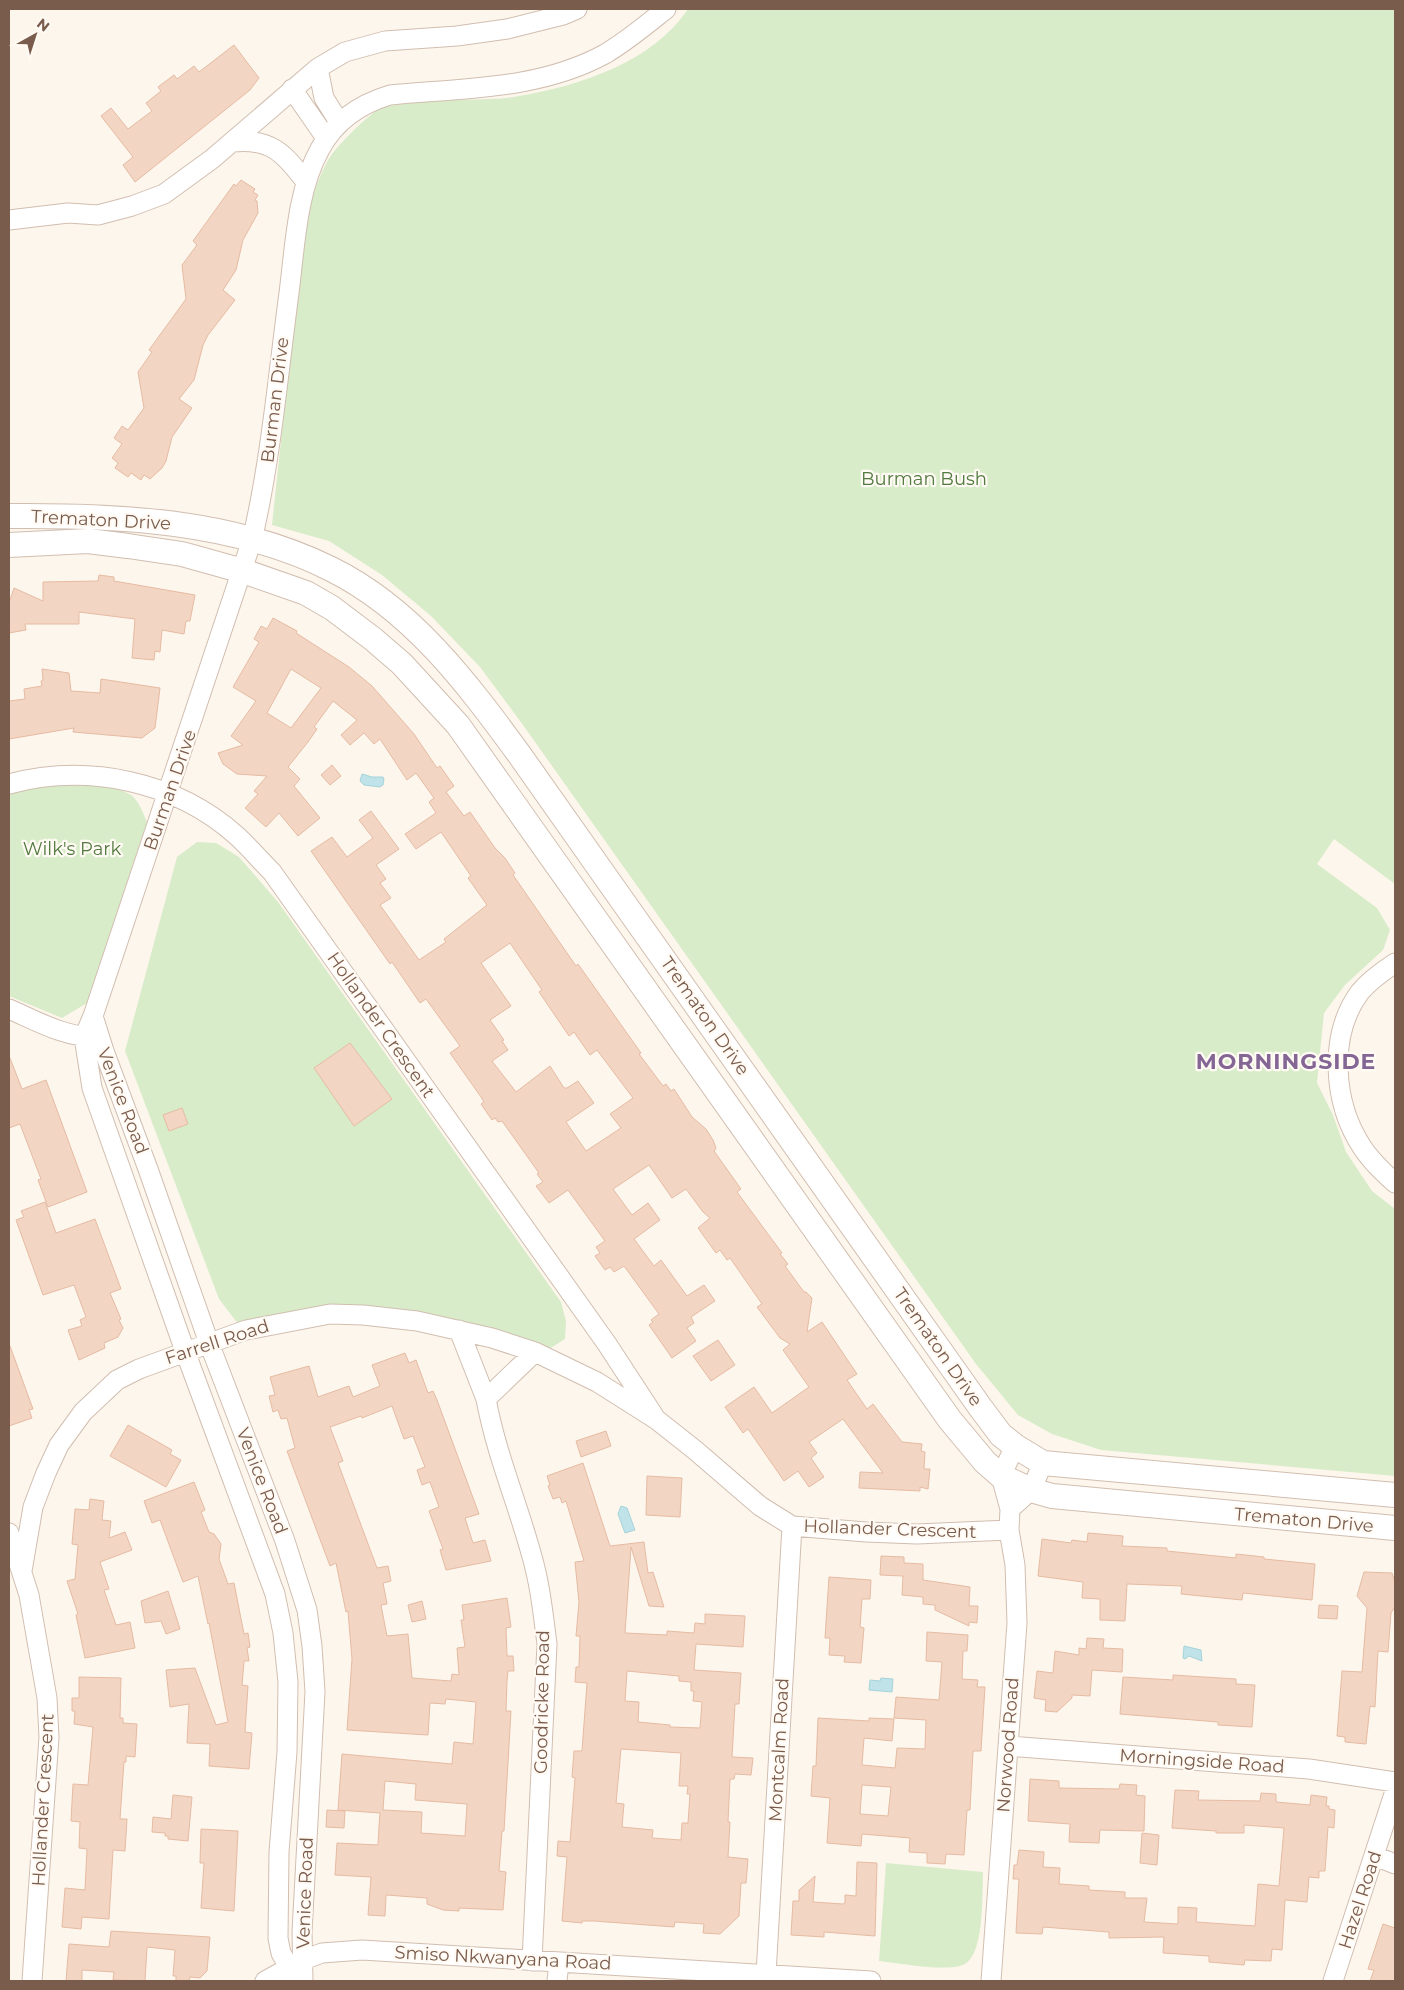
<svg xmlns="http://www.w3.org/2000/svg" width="1404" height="1990" font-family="Montserrat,sans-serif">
	<rect width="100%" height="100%" fill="#fdf6ec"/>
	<path fill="#d8ecc9" d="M688 9H1395V884L1334 839 1317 864 1377 908 1390 930 1383 950 1345 985 1324 1013 1317 1083 1333 1115 1346 1152 1372 1191 1395 1209V1476L1101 1450 1052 1434 1018 1415 976 1364 523 725 480 667 431 616 382 575 329 541 272 525C279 457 287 390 294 322 300 271 302 208 327 162 334 148 366 117 379 109 391 103 441 101 456 100 477 99 499 100 519 96 579 86 653 62 688 9Z
		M37 784C60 785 114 783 131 795 139 801 143 813 147 822L87 1003 62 1018 9 996V795Z
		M197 842 216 843 239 857 278 902 561 1302 566 1321 565 1339 549 1349 361 1314 239 1325 219 1299 125 1051 177 857Z
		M886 1863 983 1872C982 1893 985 1957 963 1965 945 1972 899 1963 879 1961Z"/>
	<path fill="#bfe3e8" stroke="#a5d3da" d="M362 774 372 777H383L384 779 383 785 380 787 364 785 360 781Z
		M621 1506 627 1508 635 1530 625 1533 618 1514Z
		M1184 1646 1201 1650 1202 1661 1189 1656 1185 1659 1183 1658Z
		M881 1678 893 1679 892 1692 869 1690 870 1680 880 1681Z"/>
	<path fill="#f3d5c3" stroke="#e6bba3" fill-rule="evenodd" d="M234 45 259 78 250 90 135 182 123 165 133 157 101 116 111 108 128 129 152 111 146 103 161 91 158 87 174 75 177 79 194 66 199 72Z
		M241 180 255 189 253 192 258 195 255 200 257 201 258 213 243 240 236 270 223 290 235 300 208 335 203 345 194 380 179 399 192 408 172 437 166 461 162 468 150 479 144 475 141 480 131 473 128 477 115 468 118 463 112 458 122 444 114 438 122 426 128 430 144 408 138 372 152 352 149 350 186 299 182 265 197 245 193 241 234 184 236 186Z
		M99 575 114 577V581L195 595 190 621H186L184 634 162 630 160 652 155 651 154 660 132 658 135 619 79 612V624H25L26 630 9 633V603L14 588 43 601V582L98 581Z
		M273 618 297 631 296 633 349 667 372 686 414 734 437 768 440 766 454 786 446 792 464 816 470 812 495 848 505 858 515 873 513 875 576 966 578 964 641 1053 639 1054 663 1086 666 1084 671 1091 674 1089 692 1117 706 1129 713 1140 716 1148 714 1151 741 1189 737 1192 782 1253 780 1254 788 1264 785 1266 804 1292H806L812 1298 807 1332 822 1322 857 1374 847 1380 867 1409 873 1404 902 1442 922 1444 921 1451 925 1452 924 1469H930L928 1489 920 1487V1491L859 1488 860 1472 883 1473 843 1419 809 1442 817 1453 811 1458 824 1477 809 1487 798 1471 784 1481 748 1429 743 1433 725 1407 754 1387 772 1413 809 1387 783 1350 790 1344 780 1338 757 1307 762 1304 730 1258 727 1260 720 1250 716 1253 698 1228 710 1218 703 1212 686 1189 672 1198 649 1165 613 1189 632 1215 648 1203 660 1220 634 1239 654 1266 661 1260 687 1296 704 1285 715 1301 691 1317 694 1323 687 1328 696 1341 672 1358 649 1325 653 1322 651 1320 659 1314 624 1266 614 1272 610 1267 605 1270 595 1256 600 1253 596 1247 605 1241 568 1190 549 1203 536 1186 543 1182 537 1174 539 1173 502 1121 498 1122 495 1118 492 1120 481 1104 484 1102 481 1097 450 1053 460 1046 426 999 420 1003 392 962 390 964 311 851 332 837 347 857 373 838 359 820 371 811 399 849 376 865 386 879 380 883 391 898 380 905 419 960 446 942 444 939 487 905 468 878 471 876 441 832 416 849 405 834 436 813 429 802 434 798 416 773 407 780 380 739 374 744 364 733 350 745 341 735 357 720 333 701 314 727 317 729 308 742 288 767 300 779 294 786 320 818 298 836 279 813 266 827 245 808 258 794 254 791 267 776 237 774 223 764 218 753 243 745 231 736 256 701 233 687 259 642 254 639 261 626 267 629ZM291 669 321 688 291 728 267 713ZM510 943 542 990 539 992 569 1036 574 1032 590 1055 597 1050 633 1098 610 1114 621 1128 586 1151 566 1122 594 1103 578 1081 567 1088H564L550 1066 516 1092 492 1061 508 1050 502 1041 504 1040 490 1020 511 1006 481 963Z
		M42 669 69 673 71 691 100 693 101 679 160 688 155 728 142 738 73 732 74 728 9 739V701L25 699 24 689 42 686 41 681 43 680Z
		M332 765 341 776 330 785 321 775Z
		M350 1043 392 1099 354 1126 314 1068Z
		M9 1058H10L22 1089 46 1080 87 1192 48 1207 38 1180 41 1179 20 1124 9 1128Z
		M182 1108 188 1124 169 1131 163 1115Z
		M45 1202 56 1233 95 1219 121 1289 110 1293 121 1319 119 1320 123 1328 118 1337 104 1343 105 1348 79 1360 68 1330 82 1326 80 1320 86 1317 74 1285 43 1295 16 1220 24 1217 21 1211Z
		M718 1340 735 1365 711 1381 693 1356Z
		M9 1346H10L33 1409 29 1410 32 1418 9 1426Z
		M405 1353 409 1363 416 1360 428 1393 433 1391 437 1400 479 1514 465 1518 473 1543 485 1540 491 1561 446 1570 440 1550 443 1549 429 1511 439 1507 430 1482 422 1485 417 1470 425 1467 413 1436 404 1439 392 1406 362 1418 361 1416 330 1427 343 1461 338 1463 377 1568 388 1566 391 1581 383 1583 387 1604 381 1605 387 1636 408 1634 412 1678 451 1681 452 1674 459 1675 457 1648 465 1647 461 1620H464L462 1605 507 1598 511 1627 506 1628 507 1656H513L514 1671H508L507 1680 506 1711H511L504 1831H502L499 1871 506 1872 503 1910 459 1908V1911L443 1910 427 1904V1898L386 1895 385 1916 368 1915 371 1877 335 1875 337 1843 378 1845 379 1826 380 1813 338 1810 342 1754 452 1764 454 1742 473 1744 476 1702 446 1699 445 1704 430 1703 428 1735 347 1730 352 1659 348 1611 346 1612 336 1563 330 1566 287 1451 295 1448 287 1418 281 1419 278 1410 273 1412 269 1396 275 1395 270 1377 309 1366 318 1397 349 1386 353 1397 380 1386 372 1365ZM385 1781 416 1784 415 1800 467 1804 465 1836 421 1833 422 1812 383 1810Z
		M128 1425 172 1450 170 1454 181 1460 166 1487 110 1456Z
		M606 1431 611 1446 581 1457 576 1441Z
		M583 1463 610 1546 644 1542 648 1573 653 1572 664 1607 649 1606 631 1547 625 1633 667 1635V1631L694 1633 695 1623 705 1624V1614L745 1616 743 1647 696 1644 694 1670 741 1673 739 1704H735L732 1757 753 1758 751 1775 735 1774 734 1779H730L728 1822H730L728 1857 748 1859 746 1883H741L739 1916 720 1934 703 1933 704 1924 675 1922 674 1927 594 1921H582V1923L562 1921 567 1857 557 1856 558 1841 570 1842 575 1778 572 1777 574 1751H582L587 1683 575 1682 576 1667H579L580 1636H576L579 1602 575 1562 584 1561 566 1501 562 1503 560 1497 553 1499 548 1486 550 1485 547 1476ZM627 1671 679 1676V1681L691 1682V1691H694L693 1701 702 1702 700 1728 670 1727V1725L638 1722 639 1702 625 1701ZM621 1749 681 1753 679 1786H688L687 1794H690L688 1823H682L681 1840 652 1838 653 1830 622 1827 624 1804 616 1803Z
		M647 1476 682 1478 680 1517 646 1515Z
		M194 1482 205 1510 201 1512 209 1532 214 1534 221 1544 219 1559 228 1584 234 1583 244 1634 248 1633 250 1647 247 1648 249 1661H244L242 1685 248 1686 245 1732 252 1733 249 1769 209 1766 210 1744 187 1743 189 1704 170 1707 166 1670 195 1668 216 1725 228 1722 209 1623 208 1624 198 1576 183 1582 160 1520 152 1523 144 1501Z
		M90 1499 104 1501 102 1520 111 1521 109 1538 125 1532 132 1550 100 1562 109 1589 104 1590 116 1625 130 1622 135 1648 85 1658 76 1615 78 1614 67 1581 75 1579 78 1545 72 1544 75 1509 89 1510Z
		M1088 1533 1123 1536 1122 1546 1167 1548V1551L1236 1558V1554L1264 1557V1559L1315 1564 1312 1600 1243 1593 1242 1600 1181 1594 1182 1586 1127 1584 1125 1621 1100 1620V1599L1082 1598 1083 1582 1038 1576 1042 1539 1071 1543 1072 1540 1087 1542Z
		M881 1556 904 1557V1563L923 1564V1580L970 1587 969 1606H978L977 1623 969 1622V1626L935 1610V1605L923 1604V1597L902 1595 903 1576 880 1575Z
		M1364 1572 1392 1573 1395 1582V1607L1391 1613 1388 1652 1378 1651 1375 1707 1370 1706 1366 1744 1345 1742V1737L1337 1736 1342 1671 1362 1672 1367 1608 1357 1596Z
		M829 1577 871 1580 870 1599H862L860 1627 864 1628 861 1663 844 1662 845 1656 829 1655 830 1638H825Z
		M168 1591 180 1629 166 1634 161 1621 145 1623 141 1601Z
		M422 1601 426 1619 412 1622 408 1605Z
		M1319 1605 1338 1606 1337 1619 1318 1618Z
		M927 1632 968 1635 967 1651H963L962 1679 978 1680 977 1687H985L981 1751H973L970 1810H967L964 1855 946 1854 945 1864 927 1863V1853L909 1852 910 1838 862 1834 861 1846 827 1843 830 1798 811 1796 813 1766H816L818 1718 869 1721V1718L894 1719 892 1741 864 1738 862 1765 895 1768 897 1748 925 1749 926 1720 894 1718 896 1697 939 1700 942 1662 926 1661ZM862 1785 891 1787 888 1816 860 1814Z
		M1087 1638 1104 1639 1103 1648 1123 1649 1122 1672 1092 1670 1090 1696 1072 1695V1698L1057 1712 1045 1711 1046 1700 1034 1698 1037 1671 1053 1673 1055 1651 1079 1655V1648L1086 1649Z
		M1173 1675 1236 1679V1684L1255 1685 1252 1727 1218 1725V1722L1120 1714 1123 1677 1173 1680Z
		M79 1677 121 1678 120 1718H123V1723L137 1724 135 1757 126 1756V1762H124L120 1819H127L125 1851 113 1850 109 1919 82 1917 81 1929 62 1927 65 1888 85 1890 87 1849 79 1848 80 1822 71 1821 73 1784 88 1785 93 1727 74 1724 75 1711H72V1698H79Z
		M1030 1779 1059 1781V1788L1119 1789 1120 1784 1137 1785 1136 1795 1145 1796 1144 1831 1100 1830 1099 1843 1069 1842 1070 1824 1028 1821Z
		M1175 1790 1199 1791 1198 1800 1260 1801 1261 1793 1276 1794V1802L1310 1805 1311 1795 1327 1797 1326 1806H1329V1809L1335 1810 1334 1828 1328 1827 1325 1871H1319V1878L1309 1877 1307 1902 1285 1900 1282 1950 1272 1949 1271 1961 1245 1960 1244 1965 1209 1962V1956L1163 1953 1164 1937 1109 1938V1932L1043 1927 1042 1934 1016 1933 1019 1879H1013L1014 1865H1017L1019 1850 1044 1852 1043 1867 1060 1868 1059 1884 1089 1886V1890L1125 1892V1898H1147L1144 1922 1178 1924V1907L1197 1908 1196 1922 1255 1926 1258 1884 1279 1886 1284 1828 1244 1825V1833H1216V1831L1172 1828Z
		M173 1795 192 1797 188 1841 168 1839V1836H165V1833L152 1832 153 1817 171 1819Z
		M327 1810 345 1811 344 1828 326 1827Z
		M201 1829 238 1831 234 1911 201 1908 204 1863H200Z
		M1142 1833 1159 1835 1157 1865 1140 1863Z
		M857 1862 877 1863 875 1936 824 1932V1937L791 1935 793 1901H799V1890L815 1876 813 1902 843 1904 845 1903V1895L856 1896Z
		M1383 1924 1395 1928V1981H1370L1374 1970 1368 1969Z
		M111 1931 210 1937 207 1971 200 1978 190 1977 189 1981H176V1976H173L175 1950 147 1947 145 1981 113 1980 114 1972 82 1970V1981H66L69 1944 109 1947Z"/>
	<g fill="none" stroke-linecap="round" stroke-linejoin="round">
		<g stroke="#d1beb0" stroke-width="21">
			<path id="minor" d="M318 68 324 98 339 122
				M292 89 326 138
				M232 142C271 138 284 153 306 182
				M9 220 68 213 98 215 132 206 164 194 212 159 318 68 345 52 385 41 457 36 507 29 563 15 577 9
				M9 784C87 763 176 781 237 836 249 847 260 860 272 872L607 1344 654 1416
				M1395 963C1383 971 1370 980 1360 992 1328 1035 1333 1103 1362 1147 1371 1161 1383 1172 1395 1183
				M9 1009C37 1021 64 1037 95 1037
				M93 1016 104 1051 148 1169 209 1343 285 1541 307 1610 312 1646 315 1692 302 1932 303 1981
				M459 1330 486 1399
				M1010 1509 1031 1490 1043 1463
				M9 1533 29 1595 47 1698 49 1737 32 1981
				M22 1571 33 1507 46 1473 59 1445 83 1412 117 1380 139 1369 246 1330 330 1314 363 1315 417 1321 492 1338 535 1352 597 1382 657 1420 695 1450 760 1506 792 1526 866 1532 917 1534 1009 1530
				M1008 1746 1309 1769 1395 1782
				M1375 1856 1395 1864
				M532 1961 547 1644C543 1613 540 1583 531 1553 517 1502 496 1453 486 1399L535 1352
				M766 1974 792 1526
				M265 1981 303 1960 322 1953 362 1950 871 1981
				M297 1981 281 1953 278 1938 279 1852 287 1752 288 1682 283 1633 275 1594 185 1351 92 1088 84 1037 93 1016 252 540C271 459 278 375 289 293 295 246 297 190 320 149 335 121 360 104 390 95 462 88 539 90 605 54 627 41 646 25 666 9
				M557 1981 559 1962
				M991 1981 1017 1623 1015 1565 1009 1530 1010 1509 1001 1476 1015 1446
				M1333 1981 1395 1791"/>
		</g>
		<g stroke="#d1beb0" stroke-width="26">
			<path id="tertiary" d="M9 516C116 515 233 520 331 569 412 609 467 683 519 754 550 798 581 842 612 886 736 1059 858 1233 980 1407L1001 1435 1015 1446 1043 1463 1395 1495
				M9 545 88 541 128 546 182 554 243 571 306 593 332 608 373 639 402 664 458 725 950 1420 985 1462 1001 1476 1031 1490 1052 1496 1395 1528"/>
		</g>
		<use href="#minor" stroke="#fff" stroke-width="19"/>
		<use href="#tertiary" stroke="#fff" stroke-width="24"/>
	</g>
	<g text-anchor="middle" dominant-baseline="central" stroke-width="4.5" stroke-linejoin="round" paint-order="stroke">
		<g font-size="18" fill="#7a5c4d" stroke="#fffaf3">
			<text transform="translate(275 400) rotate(-83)">Burman Drive</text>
			<text transform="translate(101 520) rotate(3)">Trematon Drive</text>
			<text transform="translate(170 790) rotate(-71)">Burman Drive</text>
			<text transform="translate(705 1016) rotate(55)">Trematon Drive</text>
			<text transform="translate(381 1025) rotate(55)">Hollander Crescent</text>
			<text transform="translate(123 1101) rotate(69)">Venice Road</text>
			<text transform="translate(217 1342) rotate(-18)">Farrell Road</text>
			<text transform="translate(938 1347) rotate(55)">Trematon Drive</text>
			<text transform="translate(262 1481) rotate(69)">Venice Road</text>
			<text transform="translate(1304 1520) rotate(5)">Trematon Drive</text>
			<text transform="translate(890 1529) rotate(2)">Hollander Crescent</text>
			<text transform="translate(542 1702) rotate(-89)">Goodricke Road</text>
			<text transform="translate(1008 1745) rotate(-86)">Norwood Road</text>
			<text transform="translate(779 1750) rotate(-87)">Montcalm Road</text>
			<text transform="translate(1202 1761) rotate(4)">Morningside Road</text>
			<text transform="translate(43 1800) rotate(-87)">Hollander Crescent</text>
			<text transform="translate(305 1893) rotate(-88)">Venice Road</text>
			<text transform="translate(1360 1900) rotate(-72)">Hazel Road</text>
			<text transform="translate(503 1958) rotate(3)">Smiso Nkwanyana Road</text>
		</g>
		<g font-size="18" fill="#537a41" stroke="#fffaf3">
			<text x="924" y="479">Burman Bush</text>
			<text x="72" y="849">Wilk's Park</text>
		</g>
		<g font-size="22" font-weight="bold" letter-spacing="1" fill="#846695" stroke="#fffaf3">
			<text x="1286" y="1061">MORNINGSIDE</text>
		</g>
	</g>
	<rect width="1404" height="1990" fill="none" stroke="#7a5c4d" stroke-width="20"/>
	<g transform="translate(35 35) rotate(39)" stroke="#fffaf3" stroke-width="4" paint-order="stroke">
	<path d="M0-4L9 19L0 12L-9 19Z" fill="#7a5c4d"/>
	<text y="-8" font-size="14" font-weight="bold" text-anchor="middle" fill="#7a5c4d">N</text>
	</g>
</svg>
